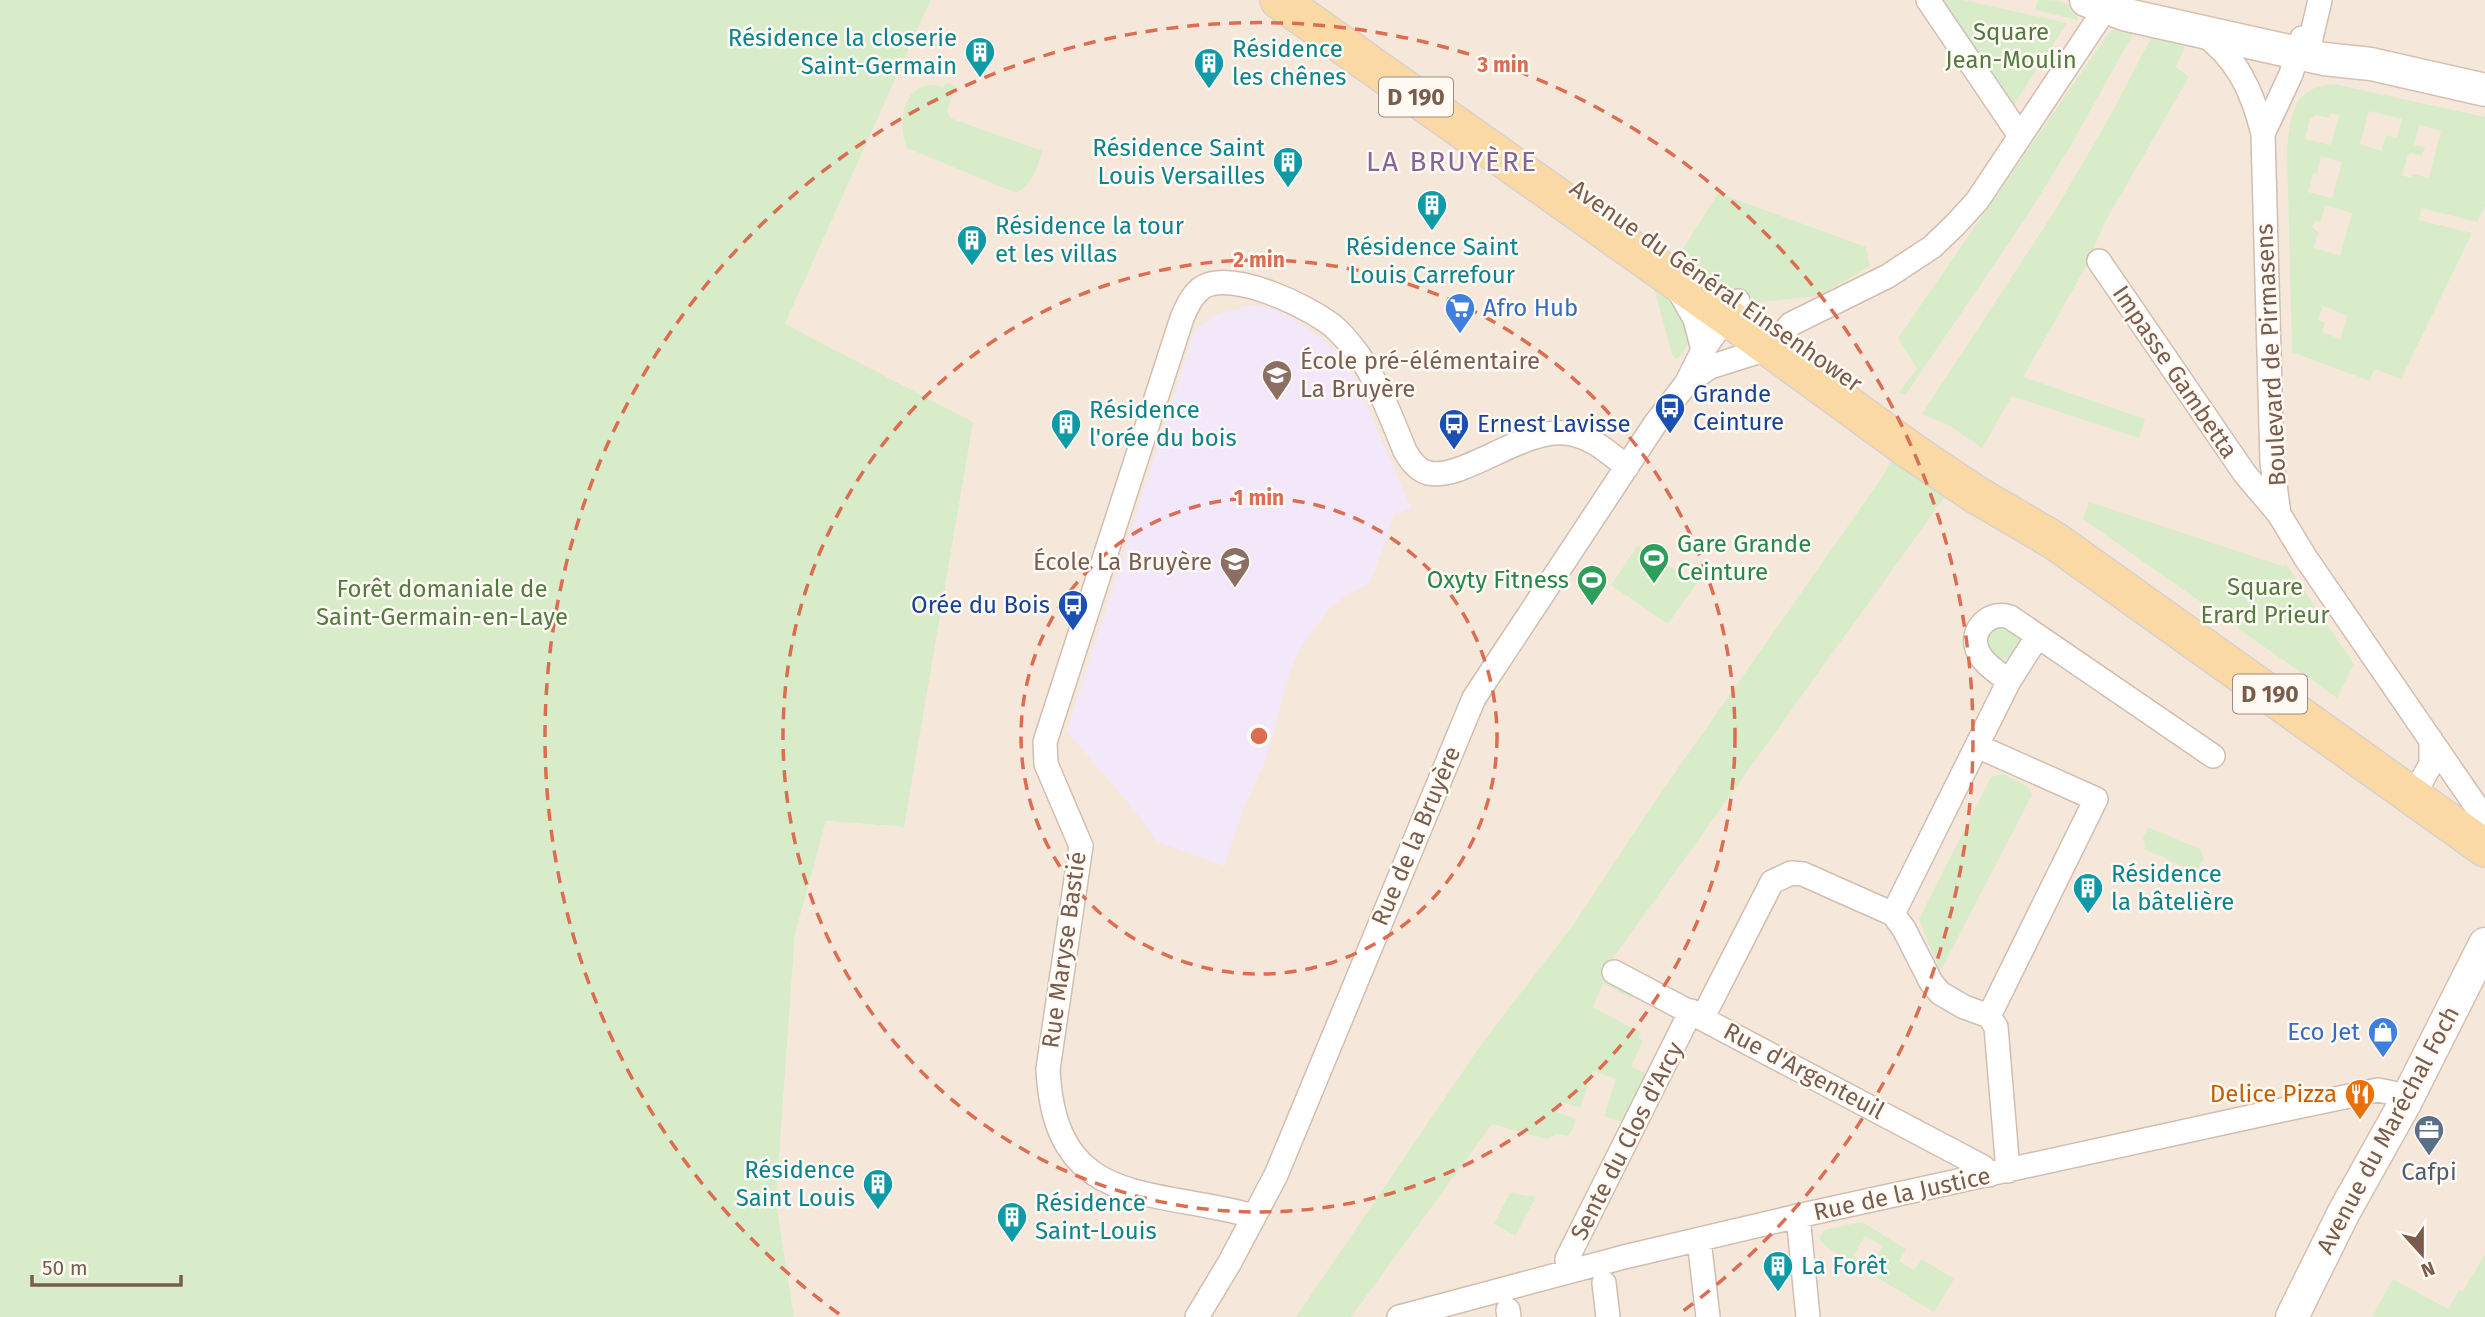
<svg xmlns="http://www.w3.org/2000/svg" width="2485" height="1317" font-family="'Fira Sans',sans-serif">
	<rect width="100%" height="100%" fill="#fdf6ec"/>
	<path fill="#f5e8da" d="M931 0H2485V1317H794L776 1201 795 935 826 821 904 827 785 324Z"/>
	<path fill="#f3e8fa" d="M1251 305 1278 310 1323 339 1340 354 1351 370 1411 508 1394 515 1370 583 1345 596 1329 608 1301 647 1290 671 1266 759 1244 807 1224 866 1156 841 1140 817 1067 731 1194 333 1201 325 1218 314Z"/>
	<path fill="#d8ecc9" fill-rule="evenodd" d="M0 0H931L785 324 973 422 904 827 826 821 795 935 776 1201 794 1317H0Z
		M1937 0H1963L2067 23 2013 106Z
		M2038 0C2056 0 2074 0 2078 20L2035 10Z
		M2115 29 2134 32 2071 145 2025 219 1906 394 1898 393 1917 369 1898 338 2110 31Z
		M2152 36 2185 46 2176 67 2189 77 2105 222 2084 270 2023 377 2145 419 2139 438 2012 396 1982 448 1950 426 1922 414 2056 209 2109 118Z
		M946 83 956 86 947 111 950 118 1043 151C1036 168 1034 184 1016 193L907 148C896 121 905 75 943 87Z
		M2334 84 2485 117V206L2477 222 2421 208 2419 220 2472 233 2401 379 2374 369 2370 381 2292 352 2287 148C2291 113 2293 87 2334 84ZM2369 111 2402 119 2397 138 2386 135 2381 151 2360 144ZM2331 113 2339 115 2331 145 2305 139 2310 119 2316 115 2329 118ZM2419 125 2441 131 2429 178 2413 174 2411 178 2402 175 2408 155 2411 153 2422 156 2425 147 2414 145ZM2321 156 2342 162 2332 198 2308 192 2313 173 2317 174ZM2325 205 2352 213 2340 256 2314 248 2318 232 2312 227 2314 222 2321 221ZM2323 306 2348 316 2340 339 2322 332 2325 323 2318 320Z
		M1718 193 1866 247 1870 266 1819 296 1752 303 1678 257Z
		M1653 285C1659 289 1667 293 1672 298 1686 313 1698 346 1676 359L1672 354Z
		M1896 450 1946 495 1601 975 1634 993 1631 998 1603 983 1593 1007 1641 1033 1638 1038 1643 1041 1631 1066 1651 1076 1627 1124 1604 1116 1616 1079 1593 1071 1580 1108 1562 1102 1558 1113 1576 1119 1572 1131 1567 1136 1557 1134 1547 1139 1492 1124 1351 1317H1296L1483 1042 1574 924 1653 804 1883 476Z
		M2089 502 2283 566 2286 564 2354 664 2337 698 2083 519Z
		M1638 545 1696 584 1668 624 1611 585Z
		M1986 642a17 17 0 1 1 34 0a17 17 0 1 1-34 0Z
		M2004 774 2029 788 2032 795 1942 968 1938 967 1919 919 1991 777Z
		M2148 827 2200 849 2204 859 2196 872 2144 849 2145 845 2143 838Z
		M1510 1193 1536 1197 1515 1236 1494 1224Z
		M1862 1222 1906 1249 1899 1261 1914 1270 1922 1259 1954 1279 1934 1312 1827 1247 1819 1238 1824 1230ZM1865 1236 1883 1246 1871 1267 1853 1256Z
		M2485 1254V1317H2372L2393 1279 2448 1309 2459 1290 2463 1291Z"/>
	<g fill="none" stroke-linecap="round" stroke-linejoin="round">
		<g stroke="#d1beb0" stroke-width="26">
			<path id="street" d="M1928 0 2020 136
				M2200 32C2237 56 2253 93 2263 134L2272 463 2279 514 2305 557 2485 819
				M2307 55 2320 0
				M2263 134 2291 74 2302 38
				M2099 261 2245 474 2279 514
				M1678 289 1695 319 1703 350
				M1688 382 1710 367 1770 348 1791 324 1888 276 1932 247 1955 225 1977 201 2111 0
				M2009 681 2037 637
				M1977 746 2096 799 1989 1016
				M2413 796 2431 764V740
				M1893 914 2009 681C1997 672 1982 663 1977 649 1970 629 1990 610 2010 617L2213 756
				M1614 972 1983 1167 1989 1175
				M1703 1017 1772 882 1791 873 1803 874 1893 914 1904 929 1931 982 1940 993 1964 1007 1989 1016 1996 1027 2008 1171
				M1253 1216C1150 1187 1055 1210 1048 1069L1081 846 1046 764 1045 742 1182 318C1187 307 1192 294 1203 287 1233 270 1308 306 1333 326 1341 333 1348 341 1355 350 1376 377 1392 419 1405 451 1410 460 1417 470 1428 473 1463 481 1522 428 1566 433 1591 436 1608 452 1627 467
				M1798 1216 1808 1317
				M1699 1240 1708 1317
				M1569 1271 1567 1259 1691 1011
				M1604 1283 1608 1317
				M1508 1310 1509 1317
				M1197 1317 1230 1262 1276 1175 1474 698 1655 424 1686 384 1703 350 1738 301
				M1399 1317 1624 1257 1798 1216 2282 1110 2378 1090 2408 1096"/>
		</g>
		<g stroke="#d6c0b0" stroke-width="35">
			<path id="secondary" d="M2086 0 2127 15 2324 59 2371 64 2485 90
				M2292 1317 2344 1212 2405 1103 2485 944"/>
		</g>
		<g stroke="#dad1cd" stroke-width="40">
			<path id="primary" d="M1279 0 1727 317 1911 451 1975 494 2055 541 2485 848"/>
		</g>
		<use href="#street" stroke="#fff" stroke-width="23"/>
		<use href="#secondary" stroke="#fff" stroke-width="32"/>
		<use href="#primary" stroke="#fbd9a5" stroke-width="37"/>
	</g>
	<g fill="none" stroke="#dc6d51" stroke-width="3.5" stroke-dasharray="12 9">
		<circle cx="1259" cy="736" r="238"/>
		<circle cx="1259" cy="736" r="476"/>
		<path d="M839 1314A714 714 0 1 1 1679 1314"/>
	</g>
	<defs>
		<g id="building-pin" transform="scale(1.575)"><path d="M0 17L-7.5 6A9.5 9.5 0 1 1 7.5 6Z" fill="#0f9aa8" stroke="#fffaf3"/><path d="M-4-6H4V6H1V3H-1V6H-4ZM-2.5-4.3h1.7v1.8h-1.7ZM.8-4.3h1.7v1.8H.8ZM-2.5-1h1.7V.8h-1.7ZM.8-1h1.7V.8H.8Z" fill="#fff"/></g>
		<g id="supermarket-pin" transform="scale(1.575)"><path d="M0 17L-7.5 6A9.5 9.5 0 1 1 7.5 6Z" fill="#3f7fe0" stroke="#fffaf3"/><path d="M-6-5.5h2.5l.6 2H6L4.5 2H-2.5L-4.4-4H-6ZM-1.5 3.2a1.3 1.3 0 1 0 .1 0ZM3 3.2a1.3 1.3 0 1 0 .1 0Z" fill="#fff"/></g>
		<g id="school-pin" transform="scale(1.575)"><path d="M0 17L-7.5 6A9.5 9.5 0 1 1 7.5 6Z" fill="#8d6e63" stroke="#fffaf3"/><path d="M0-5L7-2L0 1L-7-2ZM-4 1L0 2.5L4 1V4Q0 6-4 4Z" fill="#fff"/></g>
		<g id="bus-pin" transform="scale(1.575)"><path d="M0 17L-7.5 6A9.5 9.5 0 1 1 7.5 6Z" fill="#1a4fb4" stroke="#fffaf3"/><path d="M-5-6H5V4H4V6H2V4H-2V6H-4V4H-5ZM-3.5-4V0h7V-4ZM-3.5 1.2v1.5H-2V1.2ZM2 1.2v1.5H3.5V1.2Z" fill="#fff"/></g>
		<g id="stadium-pin" transform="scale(1.575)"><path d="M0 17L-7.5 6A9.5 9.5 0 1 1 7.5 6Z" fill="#2e9e5b" stroke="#fffaf3"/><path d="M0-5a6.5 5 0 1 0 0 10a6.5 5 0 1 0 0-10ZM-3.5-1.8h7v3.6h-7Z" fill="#fff"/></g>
		<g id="shop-pin" transform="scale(1.575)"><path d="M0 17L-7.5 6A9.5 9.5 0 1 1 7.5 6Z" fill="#3f7fe0" stroke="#fffaf3"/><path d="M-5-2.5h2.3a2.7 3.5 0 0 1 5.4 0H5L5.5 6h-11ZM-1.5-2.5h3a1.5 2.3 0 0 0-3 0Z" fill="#fff"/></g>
		<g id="restaurant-pin" transform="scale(1.575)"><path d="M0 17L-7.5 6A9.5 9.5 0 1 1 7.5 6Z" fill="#e8710a" stroke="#fffaf3"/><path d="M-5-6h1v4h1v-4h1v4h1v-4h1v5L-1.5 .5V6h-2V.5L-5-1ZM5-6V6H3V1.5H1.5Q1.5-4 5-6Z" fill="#fff"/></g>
		<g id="office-pin" transform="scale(1.575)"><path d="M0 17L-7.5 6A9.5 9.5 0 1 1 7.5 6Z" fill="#5c6f8a" stroke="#fffaf3"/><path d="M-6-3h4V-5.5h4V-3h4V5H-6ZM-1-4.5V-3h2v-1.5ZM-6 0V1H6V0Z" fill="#fff"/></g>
	</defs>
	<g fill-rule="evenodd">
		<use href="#building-pin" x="980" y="52"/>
		<use href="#building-pin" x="1209" y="63"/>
		<use href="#building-pin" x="1288" y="162"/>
		<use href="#building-pin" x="1432" y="205"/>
		<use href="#building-pin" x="972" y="240"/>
		<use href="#supermarket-pin" x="1460" y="308"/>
		<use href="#school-pin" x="1277" y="375"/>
		<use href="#bus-pin" x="1670" y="408"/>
		<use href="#building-pin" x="1066" y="424"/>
		<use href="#bus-pin" x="1454" y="424"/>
		<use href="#stadium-pin" x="1654" y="558"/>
		<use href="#school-pin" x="1235" y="562"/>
		<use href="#stadium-pin" x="1592" y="580"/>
		<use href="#bus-pin" x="1073" y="605"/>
		<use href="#building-pin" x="2088" y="888"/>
		<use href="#shop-pin" x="2383" y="1032"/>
		<use href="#restaurant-pin" x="2360" y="1094"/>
		<use href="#office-pin" x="2429" y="1130"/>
		<use href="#building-pin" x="878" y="1184"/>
		<use href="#building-pin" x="1012" y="1217"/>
		<use href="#building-pin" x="1778" y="1266"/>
	</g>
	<g text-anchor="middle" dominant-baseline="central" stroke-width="5" stroke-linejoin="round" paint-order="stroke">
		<g fill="#fffaf3" stroke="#a28b7f" stroke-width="2">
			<rect x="1379" y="77.5" width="74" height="39" rx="5"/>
			<rect x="2233" y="674.5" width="74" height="39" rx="5"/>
		</g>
		<g font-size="23" font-weight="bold" fill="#7a5c4d">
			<text x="1416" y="97">D 190</text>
			<text x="2270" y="694">D 190</text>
		</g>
		<g font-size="24" fill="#537a41" stroke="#fffaf3">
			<text x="2011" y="32">Square<tspan x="2011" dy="28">Jean-Moulin</tspan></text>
			<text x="2265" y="587">Square<tspan x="2265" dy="28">Erard Prieur</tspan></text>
			<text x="442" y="589">Forêt domaniale de<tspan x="442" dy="28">Saint-Germain-en-Laye</tspan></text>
		</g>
		<g font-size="24" fill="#0d838f" stroke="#fffaf3" text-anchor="start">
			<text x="957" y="38" text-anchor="end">Résidence la closerie<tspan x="957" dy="28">Saint-Germain</tspan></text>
			<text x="1232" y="49">Résidence<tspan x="1232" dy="28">les chênes</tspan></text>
			<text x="1265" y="148" text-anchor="end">Résidence Saint<tspan x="1265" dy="28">Louis Versailles</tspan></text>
			<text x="995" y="226">Résidence la tour<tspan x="995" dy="28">et les villas</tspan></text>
			<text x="1432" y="247" text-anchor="middle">Résidence Saint<tspan x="1432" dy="28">Louis Carrefour</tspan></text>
			<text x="1089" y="410">Résidence<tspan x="1089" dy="28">l'orée du bois</tspan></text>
			<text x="2111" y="874">Résidence<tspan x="2111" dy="28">la bâtelière</tspan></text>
			<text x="855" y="1170" text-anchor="end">Résidence<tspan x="855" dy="28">Saint Louis</tspan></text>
			<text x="1035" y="1203">Résidence<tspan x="1035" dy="28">Saint-Louis</tspan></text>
			<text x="1801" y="1266">La Forêt</text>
		</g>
		<g font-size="24" fill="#7a5c4d" stroke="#fffaf3">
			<text transform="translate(1716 286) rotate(35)">Avenue du Général Einsenhower</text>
			<text transform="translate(2271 355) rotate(-93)">Boulevard de Pirmasens</text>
			<text transform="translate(2175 372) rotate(56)">Impasse Gambetta</text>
			<text transform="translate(1416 836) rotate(-67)">Rue de la Bruyère</text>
			<text transform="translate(1064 950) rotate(-82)">Rue Maryse Bastié</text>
			<text transform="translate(1804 1071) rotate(28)">Rue d'Argenteuil</text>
			<text transform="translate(2388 1130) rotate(-62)">Avenue du Maréchal Foch</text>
			<text transform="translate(1627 1141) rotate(-63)">Sente du Clos d'Arcy</text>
			<text transform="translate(1902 1194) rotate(-12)">Rue de la Justice</text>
		</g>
		<g font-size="24" fill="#366cbe" stroke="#fffaf3" text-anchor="start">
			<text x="1483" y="308">Afro Hub</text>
			<text x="2360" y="1032" text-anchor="end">Eco Jet</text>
		</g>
		<g font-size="24" fill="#785e54" stroke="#fffaf3" text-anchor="start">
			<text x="1300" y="361">École pré-élémentaire<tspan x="1300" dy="28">La Bruyère</tspan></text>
			<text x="1212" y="562" text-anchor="end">École La Bruyère</text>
		</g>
		<g font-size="24" fill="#164399" stroke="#fffaf3" text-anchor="start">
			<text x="1693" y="394">Grande<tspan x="1693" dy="28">Ceinture</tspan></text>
			<text x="1477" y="424">Ernest Lavisse</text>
			<text x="1050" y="605" text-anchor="end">Orée du Bois</text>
		</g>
		<g font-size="24" fill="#27864d" stroke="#fffaf3" text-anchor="start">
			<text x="1677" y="544">Gare Grande<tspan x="1677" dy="28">Ceinture</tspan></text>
			<text x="1569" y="580" text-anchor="end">Oxyty Fitness</text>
		</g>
		<g font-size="24" fill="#c56008" stroke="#fffaf3" text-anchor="end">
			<text x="2337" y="1094">Delice Pizza</text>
		</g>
		<g font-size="24" fill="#4e5e75" stroke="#fffaf3">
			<text x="2429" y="1172">Cafpi</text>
		</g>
		<g font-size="28" letter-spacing="2" fill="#846695" stroke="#fffaf3">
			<text x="1452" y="161">LA BRUYÈRE</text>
		</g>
	</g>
	<circle cx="1259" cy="736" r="10" fill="#dc6d51" stroke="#fffaf3" stroke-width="3.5"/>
	<g font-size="21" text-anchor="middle" font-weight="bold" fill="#dc6d51" stroke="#fffaf3" stroke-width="5" stroke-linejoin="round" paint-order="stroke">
		<text x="1503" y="72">3 min</text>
		<text x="1259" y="267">2 min</text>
		<text x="1259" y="505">1 min</text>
	</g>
	<g transform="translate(2422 1254) rotate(159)" stroke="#fffaf3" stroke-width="5" paint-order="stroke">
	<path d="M0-5L12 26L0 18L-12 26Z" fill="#7a5c4d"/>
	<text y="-10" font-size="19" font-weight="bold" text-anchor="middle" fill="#7a5c4d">N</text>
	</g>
	<path d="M32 1275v10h149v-10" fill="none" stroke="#7a5c4d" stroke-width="3.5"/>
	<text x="42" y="1275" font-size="21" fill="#7a5c4d" stroke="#fffaf3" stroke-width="5" paint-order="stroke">50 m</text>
</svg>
